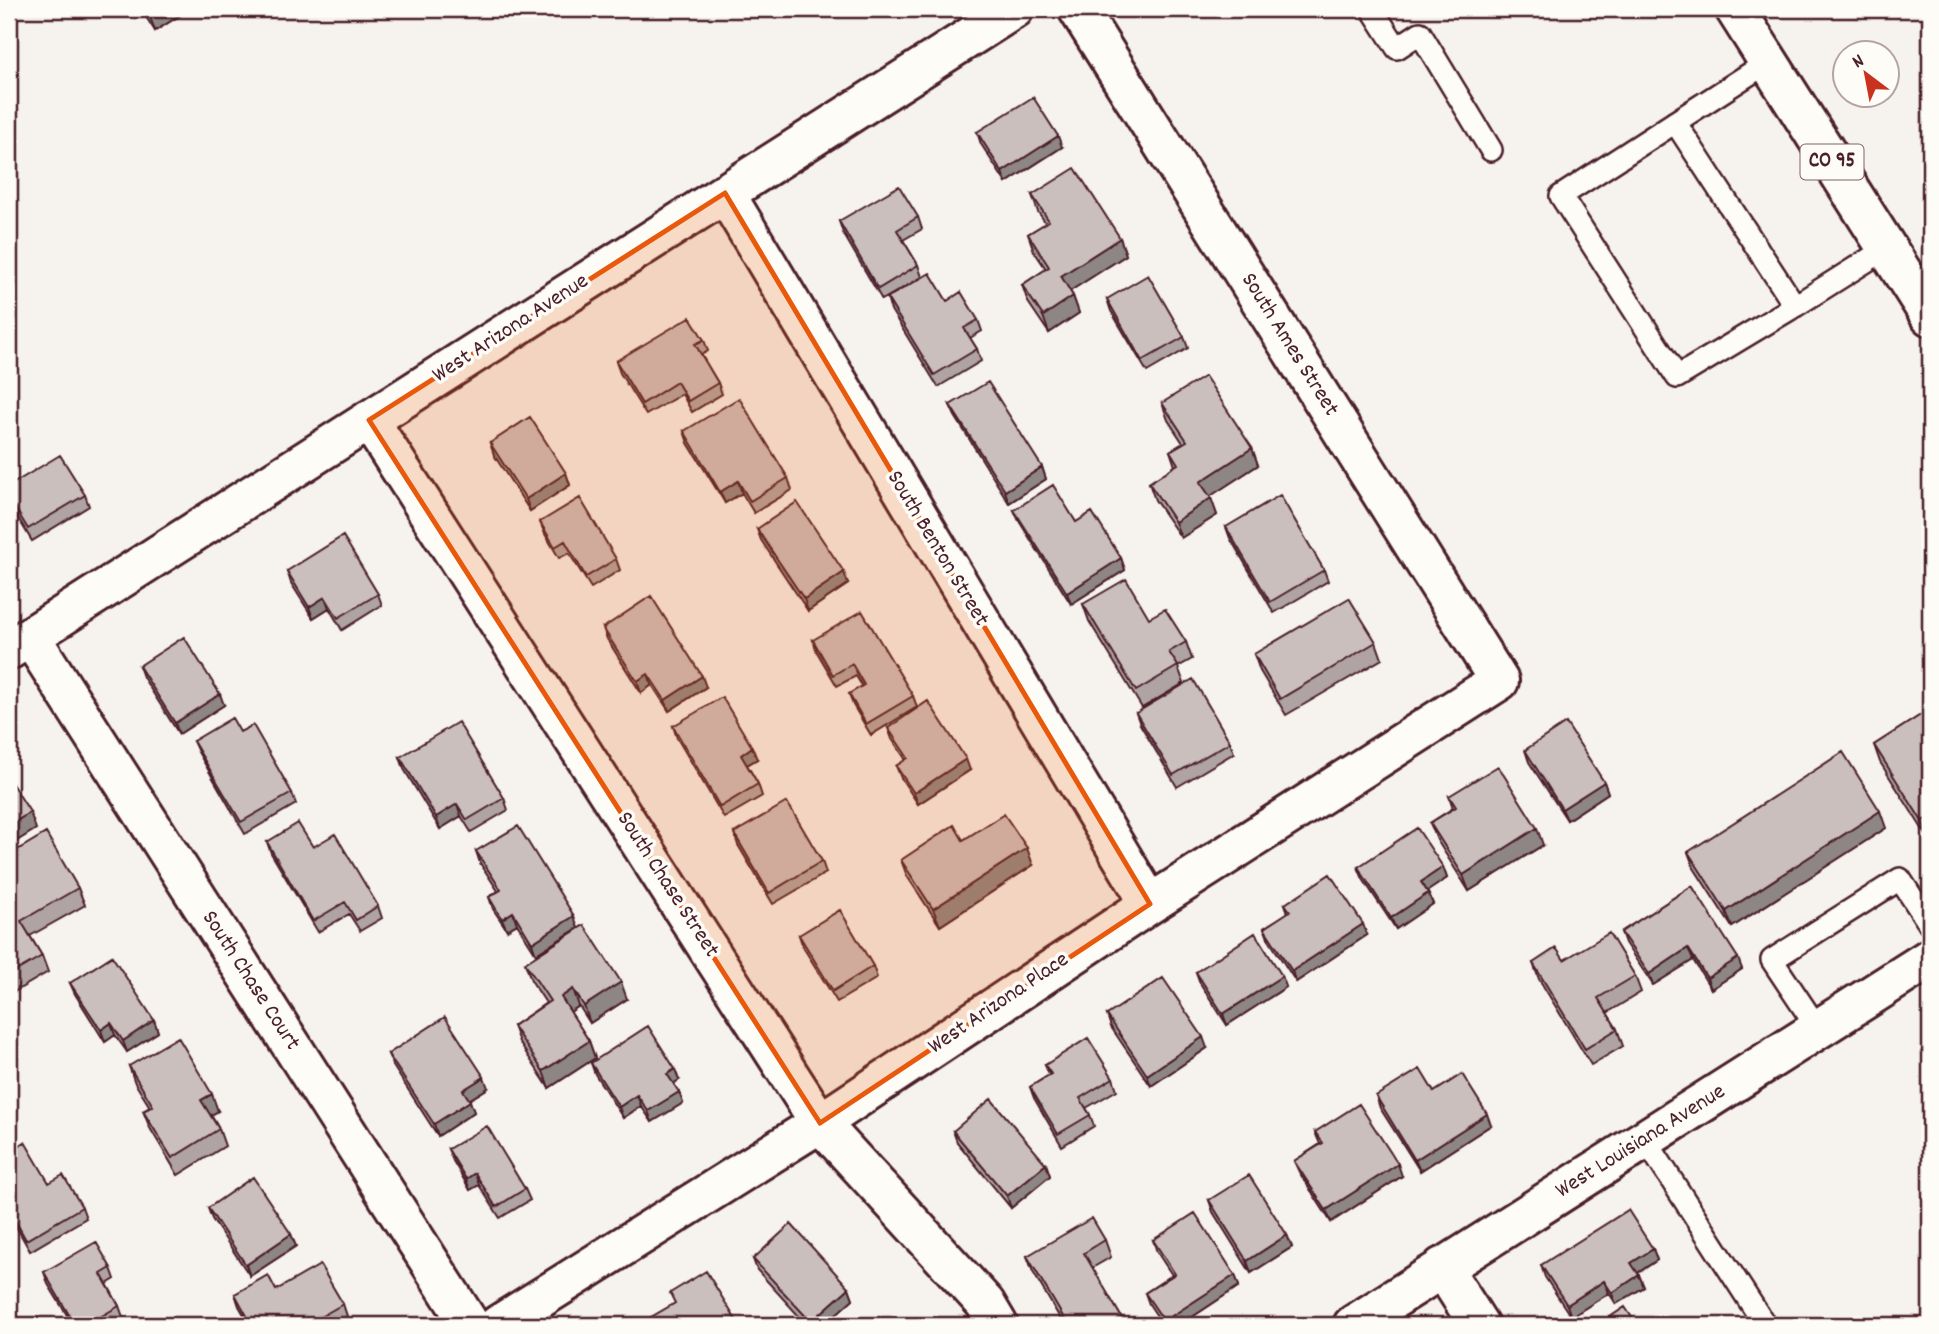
<svg xmlns="http://www.w3.org/2000/svg" width="1939" height="1334" font-family="Dekko,sans-serif">
	<rect width="100%" height="100%" fill="#f6f3ef"/>
	<filter id="ink" filterUnits="userSpaceOnUse"><feTurbulence type="fractalNoise" baseFrequency=".0143" numOctaves="2"/><feDisplacementMap in="SourceGraphic" scale="14" xChannelSelector="R" yChannelSelector="G"/><feConvolveMatrix kernelMatrix="1 2 1 2 8 2 1 2 1" color-interpolation-filters="sRGB"/></filter>
	<g filter="url(#ink)">
		<g fill="none" stroke-linecap="round" stroke-linejoin="round">
			<g stroke="#4a1f2b" stroke-width="26">
				<path id="lane" d="M1372 9 1397 48 1420 33 1491 150
					M1675 122 1795 306 1677 377 1561 196 1768 62
					M1795 306 1887 248
					M1818 1029 1772 960 1900 879 1930 925
					M1645 1139 1765 1325"/>
			</g>
			<g stroke="#4a1f2b" stroke-width="44">
				<path id="street" d="M725 193 1150 904
					M369 420 820 1123 985 1303 998 1325
					M30 636 470 1325
					M9 650 1014 9
					M1442 1267 1479 1325
					M498 1325 820 1123 1150 904 1499 681 1078 9
					M1353 1325 1930 958"/>
			</g>
			<g stroke="#4a1f2b" stroke-width="44">
				<path id="primary" d="M1735 9 1930 316"/>
			</g>
			<use href="#lane" stroke="#fdfcf7" stroke-width="21"/>
			<use href="#street" stroke="#fdfcf7" stroke-width="38"/>
			<use href="#primary" stroke="#fdfcf7" stroke-width="38"/>
		</g>
		<path fill="#afa4a3" stroke="#4a1f2b" stroke-width="2" d="M141 9H190L155 31Z
			M977 132 1062 147 1006 183 981 144Z
			M1032 195 1120 238 1126 255 1070 291 1073 296 1079 313 1049 333 1028 302 1022 285 1046 269 1034 251 1028 234 1046 223 1038 212Z
			M918 217 922 229 903 240 918 265 922 277 882 300 843 233 839 221Z
			M887 298 947 301 978 320 982 331 970 338 977 349 981 361 938 387 891 310Z
			M1107 299 1184 337 1188 348 1147 372 1111 311Z
			M704 340 708 351 701 355 718 383 722 394 692 412 682 394 646 415 620 373 616 361Z
			M1162 403 1252 448 1258 465 1210 496 1217 515 1181 538 1155 500 1149 483 1175 466 1170 451 1183 443 1168 420Z
			M950 405 1042 467 1046 479 1009 503 955 416Z
			M684 431 788 478 792 490 754 513 742 493 725 503 688 443Z
			M490 443 566 473 570 485 530 511 494 455Z
			M9 486 85 495 89 506 32 541 9 503Z
			M1014 510 1076 522 1121 558 1125 570 1071 604 1019 521Z
			M540 522 616 559 620 570 591 588 569 553 559 558 545 534Z
			M1226 527 1324 570 1328 581 1274 613 1230 538Z
			M757 529 848 584 808 611 761 540Z
			M287 571 378 594 382 605 342 630 329 608 313 618 291 583Z
			M1083 604 1149 618 1186 642 1192 659 1178 667 1184 683 1142 708 1089 621Z
			M603 628 706 687 669 711 652 685 641 693 607 639Z
			M813 640 913 696 917 707 871 735 853 705 849 694 862 686 856 676 837 686 817 652Z
			M1376 642 1382 659 1286 715 1260 671 1254 654Z
			M139 666 224 705 179 734 143 677Z
			M1930 709 1928 838 1880 762 1874 745Z
			M1136 713 1230 742 1234 753 1177 787 1140 724Z
			M673 726 757 759 747 765 758 784 762 796 724 818 677 738Z
			M888 728 970 770 918 804 901 778 896 766 906 760 892 739Z
			M240 732 292 793 296 804 245 834 198 752 193 741Z
			M1525 750 1604 782 1608 793 1567 820 1529 762Z
			M400 757 504 798 508 810 471 832 461 816 440 829 404 769Z
			M1449 796 1543 845 1469 891 1437 840 1430 823 1453 808Z
			M1886 828 1732 927 1694 868 1688 852Z
			M734 833 822 861 826 873 773 904 738 845Z
			M963 840 1033 865 940 926 907 876 901 860Z
			M267 842 313 847 378 906 382 918 360 931 349 914 318 932 271 853Z
			M476 851 578 928 536 954 517 924 507 930 493 909 489 897 498 891 480 863Z
			M9 855 78 888 85 905 30 936 42 956 48 972 9 995V921L11 920 9 916V881L12 879 9 873Z
			M1358 867H1443L1447 878 1427 891 1433 904 1396 929 1363 879Z
			M1692 886 1742 969 1711 989 1693 960 1653 985 1625 943 1621 932Z
			M1285 904 1367 935 1296 982 1269 940 1264 928 1288 913Z
			M799 935 873 966 877 978 837 1002 803 947Z
			M1564 960 1635 976 1641 992 1607 1013 1617 1029 1623 1046 1591 1065 1539 979 1533 963Z
			M525 963 627 999 590 1023 579 1006 570 1012 589 1041 595 1058 549 1088 519 1042 513 1026 546 1003 531 980Z
			M1196 972 1282 976 1286 987 1227 1025 1200 983Z
			M70 983 154 1020 158 1032 127 1052 115 1035 105 1042 75 994Z
			M1107 1015 1207 1048 1151 1086 1111 1027Z
			M388 1054 488 1088 469 1100 474 1112 438 1136 393 1066Z
			M591 1063 679 1080 673 1084 683 1103 652 1122 641 1106 623 1118 595 1074Z
			M1045 1065 1113 1078 1117 1090 1086 1108 1090 1115 1094 1126 1062 1146 1034 1098 1030 1087 1049 1075Z
			M129 1066 218 1111 211 1115 219 1129 225 1146 178 1175 150 1128 143 1111 150 1107 135 1083Z
			M1434 1092 1491 1125 1420 1171 1380 1108 1376 1096Z
			M953 1131 1046 1164 1050 1176 1011 1208 957 1142Z
			M1315 1132 1402 1176 1331 1222 1299 1172 1294 1161 1320 1144Z
			M448 1149 525 1189 530 1200 500 1218 479 1185 470 1190 453 1161Z
			M9 1152 82 1207 86 1218 30 1251 9 1214Z
			M1209 1200 1287 1235 1292 1247 1251 1273 1213 1212Z
			M208 1208 296 1246 250 1276 212 1219Z
			M1105 1240 1111 1257 1092 1268 1126 1325H1064L1033 1272 1027 1256Z
			M1153 1240 1235 1275 1239 1286 1180 1325H1163L1149 1304 1145 1293 1172 1275 1157 1252Z
			M1653 1249 1657 1260 1638 1273 1644 1287 1616 1304 1609 1293 1571 1317 1545 1277 1541 1265Z
			M753 1259 849 1288 853 1299 824 1325H807L757 1270Z
			M111 1268 115 1279 107 1284 119 1306 123 1317 109 1325H73L48 1284 44 1272Z
			M235 1294 343 1304 347 1316 331 1325H250L239 1306Z"/>
		<path fill="#8e8685" stroke="#4a1f2b" stroke-width="2" d="M100 9H109L101 13Z
			M157 9H190L155 31 149 14Z
			M1058 136 1062 147 1006 183 1002 172Z
			M1120 238 1126 255 1067 293 1061 276Z
			M1073 296 1079 313 1049 333 1043 316Z
			M1252 448 1258 465 1206 499 1200 482Z
			M1042 467 1046 479 1009 503 1005 491Z
			M566 473 570 485 530 511 526 499Z
			M738 481 742 493 725 503 720 492Z
			M1211 498 1217 515 1181 538 1175 522Z
			M1121 558 1125 570 1071 604 1067 593Z
			M844 572 848 584 808 611 804 599Z
			M325 597 329 608 313 618 309 607Z
			M648 674 652 685 641 693 637 681Z
			M702 676 706 687 669 711 665 700Z
			M220 694 224 705 179 734 175 723Z
			M752 747 757 759 745 766 741 755Z
			M966 759 970 770 918 804 914 793Z
			M1604 782 1608 793 1567 820 1562 809Z
			M457 804 461 816 440 829 436 817Z
			M1880 811 1886 828 1732 927 1726 911Z
			M30 812 36 829 9 846V826Z
			M1930 816V837L1928 838 1922 821Z
			M1537 828 1543 845 1469 891 1463 875Z
			M1027 848 1033 865 940 926 933 909Z
			M1443 867 1447 878 1425 893 1421 882Z
			M1428 893 1433 904 1396 929 1391 918Z
			M513 912 517 924 507 930 502 919Z
			M574 916 578 928 536 954 532 943Z
			M1363 924 1367 935 1296 982 1292 971Z
			M1688 948 1693 960 1653 985 1649 974Z
			M1738 958 1742 969 1711 989 1707 978Z
			M1282 976 1286 987 1227 1025 1223 1014Z
			M621 982 627 999 590 1023 584 1006Z
			M573 989 579 1006 567 1014 561 997Z
			M154 1020 158 1032 127 1052 123 1041Z
			M111 1023 115 1035 105 1042 101 1030Z
			M1203 1037 1207 1048 1151 1086 1147 1075Z
			M589 1041 595 1058 549 1088 543 1071Z
			M675 1069 679 1080 671 1085 667 1074Z
			M484 1077 488 1088 467 1101 463 1090Z
			M679 1092 683 1103 652 1122 648 1111Z
			M212 1094 218 1111 208 1117 201 1100Z
			M637 1095 641 1106 623 1118 619 1107Z
			M470 1101 474 1112 438 1136 434 1124Z
			M1487 1114 1491 1125 1420 1171 1415 1160Z
			M1046 1164 1050 1176 1011 1208 1007 1196Z
			M1398 1164 1402 1176 1331 1222 1326 1210Z
			M475 1173 479 1185 470 1190 466 1179Z
			M291 1234 296 1246 250 1276 246 1265Z
			M1287 1235 1292 1247 1251 1273 1247 1261Z
			M1653 1249 1657 1260 1636 1274 1631 1263Z
			M1235 1275 1239 1286 1180 1325H1166L1164 1321Z
			M1639 1275 1644 1287 1616 1304 1612 1293Z
			M1604 1281 1609 1293 1571 1317 1567 1305Z
			M849 1288 853 1299 824 1325H812L811 1322Z"/>
		<path fill="#cbbfbe" stroke="#4a1f2b" stroke-width="2" d="M146 9H157L149 14Z
			M1033 97 1058 136 1002 172 977 132Z
			M1075 168 1120 238 1061 276 1073 296 1043 316 1022 285 1049 267 1028 234 1049 221 1032 195Z
			M899 186 918 217 897 230 918 265 878 289 839 221Z
			M930 273 947 301 961 292 978 320 964 328 977 349 934 375 887 298Z
			M1148 275 1184 337 1142 361 1107 299Z
			M690 317 704 340 695 344 718 383 688 401 677 382 642 404 616 361Z
			M1205 376 1252 448 1200 482 1211 498 1175 522 1149 483 1178 464 1170 451 1187 441 1162 403Z
			M988 382 1042 467 1005 491 950 405Z
			M739 398 788 478 750 501 738 481 720 492 684 431Z
			M530 417 566 473 526 499 490 443Z
			M60 455 85 495 28 529 9 498V486Z
			M1053 485 1076 522 1092 512 1121 558 1067 593 1014 510Z
			M1280 495 1324 570 1270 602 1226 527Z
			M580 498 616 559 586 577 565 541 555 547 540 522Z
			M797 502 844 572 804 599 757 529Z
			M343 536 378 594 338 618 325 597 309 607 287 571Z
			M1126 579 1149 618 1165 609 1186 642 1169 652 1178 666 1136 691 1083 604Z
			M651 596 702 676 665 700 648 674 637 681 603 628Z
			M1349 598 1376 642 1280 699 1254 654Z
			M862 611 913 696 866 724 849 694 864 685 852 664 833 675 813 640Z
			M184 637 220 694 175 723 139 666Z
			M1193 679 1230 742 1173 775 1136 713Z
			M722 697 752 747 741 755 758 784 720 807 673 726Z
			M928 701 966 759 914 793 896 766 908 758 888 728Z
			M1930 709V816L1922 821 1874 745Z
			M232 718 240 732 253 725 292 793 241 822 193 741Z
			M458 722 504 798 467 820 457 804 436 817 400 757Z
			M1566 723 1604 782 1562 809 1525 750Z
			M1843 752 1880 811 1726 911 1688 852Z
			M1498 766 1537 828 1463 875 1430 823 1456 807 1449 796Z
			M9 779 30 812 9 826Z
			M787 802 822 861 769 893 734 833Z
			M1004 814 1027 848 933 909 901 860 954 825 963 840Z
			M298 823 313 847 335 834 378 906 356 920 345 902 313 921 267 842Z
			M518 826 574 916 532 943 513 912 502 919 489 897 501 890 476 851Z
			M1417 828 1443 867 1421 882 1428 893 1391 918 1358 867Z
			M46 833 78 888 21 921 42 956 9 975V921L13 918 9 910V881L15 878 9 867V855Z
			M1330 874 1363 924 1292 971 1264 928 1290 911 1285 904Z
			M1692 886 1738 958 1707 978 1688 948 1649 974 1621 932Z
			M840 910 873 966 833 991 799 935Z
			M584 925 621 982 584 1006 573 989 561 997 589 1041 543 1071 513 1026 550 1001 525 963Z
			M1255 933 1282 976 1223 1014 1196 972Z
			M1609 933 1635 976 1598 998 1617 1029 1585 1049 1533 963 1556 948 1564 960Z
			M112 956 154 1020 123 1041 111 1023 101 1030 70 983Z
			M1163 978 1203 1037 1147 1075 1107 1015Z
			M445 1017 484 1077 463 1090 470 1101 434 1124 388 1054Z
			M648 1026 675 1069 667 1074 679 1092 648 1111 637 1095 619 1107 591 1063Z
			M178 1037 212 1094 201 1100 219 1129 172 1158 143 1111 153 1106 129 1066Z
			M1088 1038 1113 1078 1080 1098 1090 1115 1058 1134 1030 1087 1051 1074 1045 1065Z
			M1420 1069 1434 1092 1462 1074 1487 1114 1415 1160 1376 1096Z
			M991 1099 1046 1164 1007 1196 953 1131Z
			M1359 1104 1398 1164 1326 1210 1294 1161 1323 1143 1315 1132Z
			M487 1126 525 1189 496 1207 475 1173 466 1179 448 1149Z
			M25 1142 49 1183 63 1175 82 1207 26 1240 9 1209V1152Z
			M1249 1175 1287 1235 1247 1261 1209 1200Z
			M253 1177 291 1234 246 1265 208 1208Z
			M1628 1210 1653 1249 1631 1263 1639 1275 1612 1293 1604 1281 1567 1305 1541 1265Z
			M1195 1213 1235 1275 1164 1321 1145 1293 1175 1274 1153 1240Z
			M1092 1218 1105 1240 1084 1253 1126 1325H1068L1027 1256Z
			M791 1224 849 1288 811 1322 753 1259Z
			M96 1242 111 1268 101 1274 119 1306 86 1325H75L44 1272Z
			M320 1265 343 1304 306 1325H252L235 1294 268 1275 276 1290Z
			M706 1271 739 1325H639V1324L675 1303 670 1293Z
			M1625 1307 1637 1325H1598Z"/>
	</g>
	<path fill="#e8590c" fill-opacity="0.2" stroke="#e8590c" stroke-width="5" stroke-linejoin="round" d="M725 193 1150 904 820 1123 369 420Z"/>
	<g text-anchor="middle" dominant-baseline="central" stroke-width="7" stroke-linejoin="round" paint-order="stroke">
		<rect fill="#fdfcf7" stroke="#806168" stroke-width="2" x="1800.5" y="144.5" width="63" height="35" rx="5"/>
		<g font-size="21" font-weight="bold" fill="#4a1f2b">
			<text x="1832" y="162">CO 95</text>
		</g>
		<g font-size="23" fill="#4a1f2b" stroke="#fdfcf7">
			<text transform="translate(511 329) rotate(-33)">West Arizona Avenue</text>
			<text transform="translate(1289 345) rotate(58)">South Ames Street</text>
			<text transform="translate(937 549) rotate(59)">South Benton Street</text>
			<text transform="translate(667 885) rotate(57)">South Chase Street</text>
			<text transform="translate(250 981) rotate(57)">South Chase Court</text>
			<text transform="translate(999 1004) rotate(-34)">West Arizona Place</text>
			<text transform="translate(1641 1142) rotate(-32)">West Louisiana Avenue</text>
		</g>
	</g>
	<rect width="1939" height="1334" fill="none" stroke="#fdfcf7" stroke-width="35"/>
	<rect x="18" y="18" width="1904" height="1299" fill="none" stroke="#4a1f2b" stroke-width="2.5" filter="url(#ink)"/>
	<g transform="translate(1866 74) rotate(328)"><circle r="33" fill="#fdfcf7" stroke="#b5a4a5" stroke-width="2"/>
	<path d="M0-5L12 26L0 18L-12 26Z" fill="#c8321e"/>
	<text y="-10" font-size="19" font-weight="bold" text-anchor="middle" fill="#4a1f2b">N</text>
	</g>
</svg>
